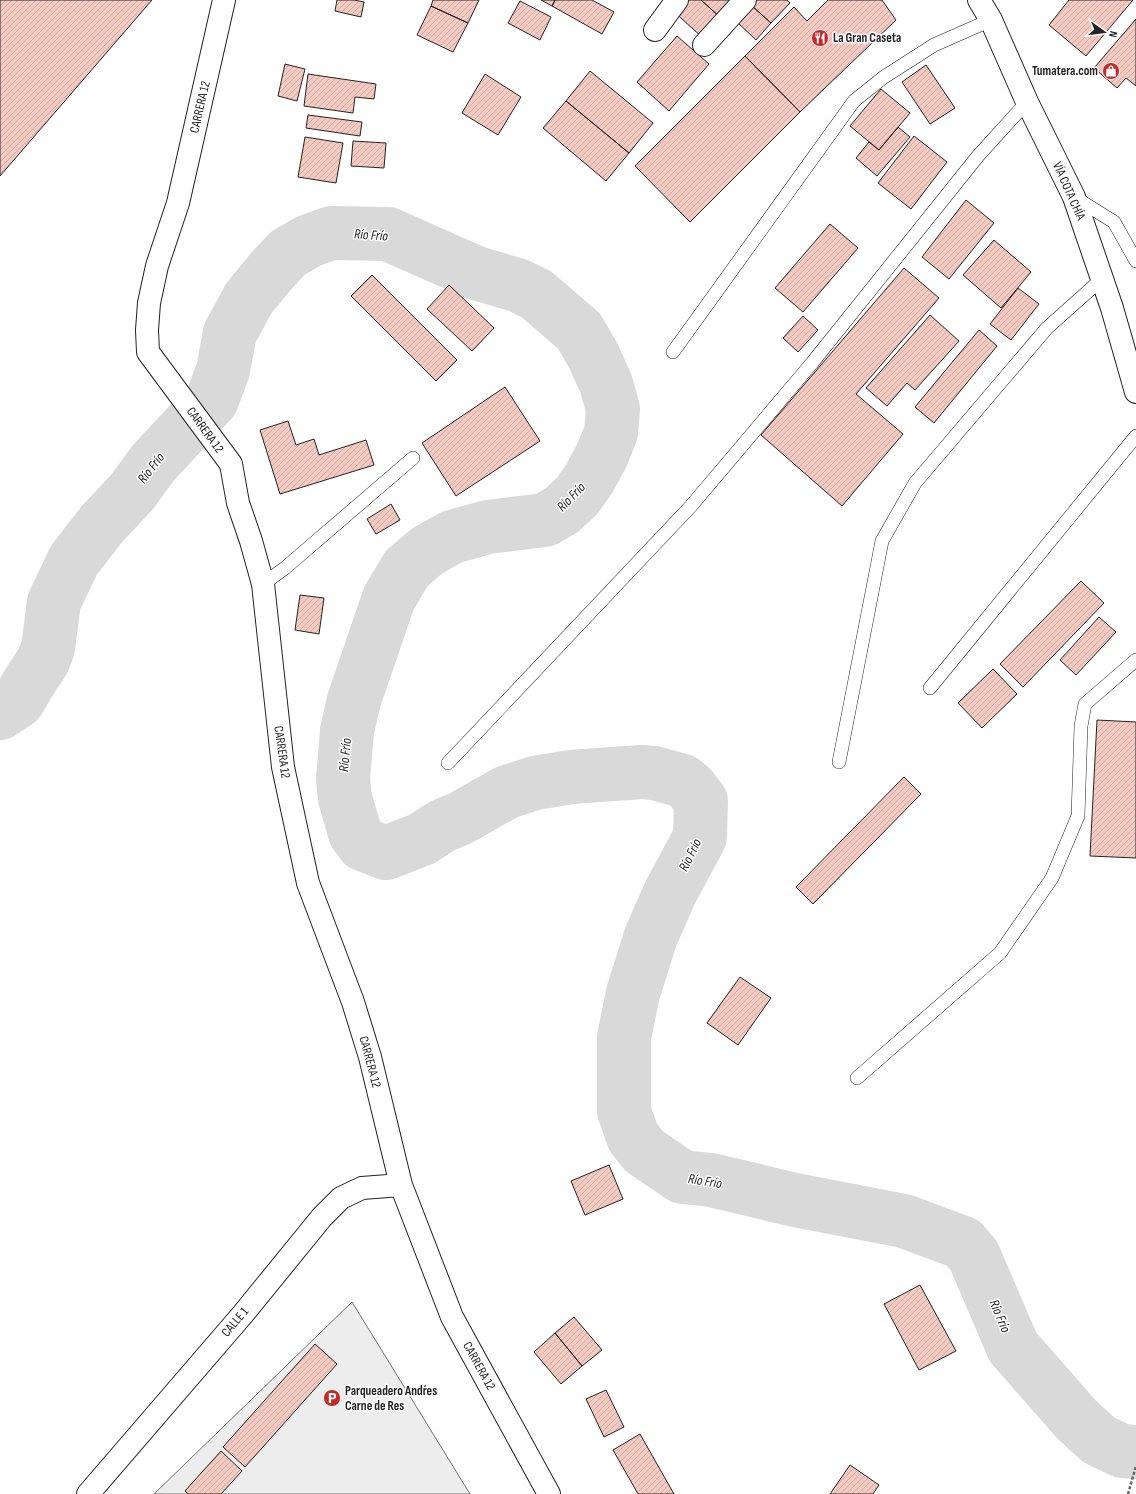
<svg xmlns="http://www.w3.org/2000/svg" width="1136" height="1494" font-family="'Sofia Sans Condensed',sans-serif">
	<defs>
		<pattern id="building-hatch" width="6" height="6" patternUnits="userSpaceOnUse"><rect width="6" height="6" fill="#f3c9c0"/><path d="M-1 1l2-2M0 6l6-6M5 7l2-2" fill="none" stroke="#d0aca5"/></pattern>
	</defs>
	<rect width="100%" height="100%" fill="#fff"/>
	<path fill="#ededed" stroke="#6f6f6f" d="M352 1302 470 1494H154Z"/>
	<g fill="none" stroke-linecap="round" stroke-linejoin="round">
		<path stroke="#d9d9d9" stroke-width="54" d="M0 713 18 701 28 684 43 661 48 648 54 602 74 560 102 524 132 492 154 462 212 400 223 370 230 333 249 298 273 269 288 253 309 241 331 233 388 234 476 273 517 285 536 294 579 331 593 355 606 384 613 409 611 433 601 457 589 479 577 496 562 510 545 520 488 527 452 537 427 551 407 568 389 598 354 700 347 731 343 779 345 798 355 833 363 844 386 853 422 839 442 826 461 818 507 792 535 783 571 777 642 772 654 773 683 781 691 788 701 801 700 837 670 893 651 936 633 993 624 1037V1111L633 1137 644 1151 682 1177 711 1180 795 1200 904 1221 963 1243 974 1256 1013 1347 1077 1420 1099 1440 1122 1451 1136 1452"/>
	</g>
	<path fill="url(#building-hatch)" stroke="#222" d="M0 0H152L0 176Z
		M337 0H354L364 2 361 17 335 11Z
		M433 0H479L468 23 431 6Z
		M541 0H555L552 6Z
		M555 0H592L614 12 602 34 552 6Z
		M681 0H701L721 18 703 38 672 10Z
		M701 0H733L721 18Z
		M755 0H787L790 3 771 23 751 5Z
		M828 0H882L896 20 800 112 745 56 794 7 807 21Z
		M1069 0H1133L1086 56 1049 25Z
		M520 1 551 17 540 40 508 23Z
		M751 5 771 23 756 40 736 21Z
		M431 6 468 23 453 52 417 35Z
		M1136 19V86L1126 78 1117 88 1094 68Z
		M677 36 709 64 669 111 637 82Z
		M745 56 800 112 690 222 635 166Z
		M285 64 305 69 297 101 278 96Z
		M926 65 955 108 930 124 902 82Z
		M590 71 653 123 629 153 566 101Z
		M308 74 376 84 374 99 355 97 353 113 304 106Z
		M485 74 521 97 498 135 462 113Z
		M881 89 910 113 879 150 850 126Z
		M566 101 629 153 606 181 543 128Z
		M308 115 362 122 360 136 306 128Z
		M898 127 910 137 877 176 856 158 869 142 879 150Z
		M914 136 947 162 911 209 878 183Z
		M305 137 343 143 336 183 298 177Z
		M353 141 386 143 384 168 351 166Z
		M966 200 994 223 949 279 922 257Z
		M830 224 858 248 803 312 775 288Z
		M994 240 1031 272 1001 308 963 275Z
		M904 268 939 298 856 394 903 434 842 506 761 435Z
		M372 275 457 360 436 381 351 296Z
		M449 285 494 328 472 351 427 309Z
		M1018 288 1039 304 1011 340 990 324Z
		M930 315 959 341 915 390 907 383 887 406 866 388Z
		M803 316 818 330 798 352 783 338Z
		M979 330 997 346 934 423 915 407Z
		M505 387 540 441 456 496 422 443Z
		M288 421 296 445 314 439 319 455 366 440 374 465 280 494 260 430Z
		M391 504 400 520 376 534 367 519Z
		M1081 581 1104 603 1023 687 1000 664Z
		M300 595 324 598 319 634 295 630Z
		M1099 617 1116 632 1076 675 1060 660Z
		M993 669 1017 694 982 728 958 703Z
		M1097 720 1136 722V858L1090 856Z
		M904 777 921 794 813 904 796 887Z
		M740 977 771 998 738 1045 707 1023Z
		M609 1165 623 1199 585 1215 571 1181Z
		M920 1285 956 1351 919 1370 884 1304Z
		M574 1317 602 1350 582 1366 555 1333Z
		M555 1333 582 1366 561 1384 534 1352Z
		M315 1344 337 1364 245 1467 223 1447Z
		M606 1390 624 1427 604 1437 586 1399Z
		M640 1434 674 1494H638L613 1450Z
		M221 1451 242 1471 221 1494H188L185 1491Z
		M850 1465 879 1485 873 1494H830Z"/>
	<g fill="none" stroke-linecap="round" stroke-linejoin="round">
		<g stroke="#222" stroke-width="14">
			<path id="service" d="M1074 197 1114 222 1136 261
				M673 352 854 101 884 77 934 45 991 20
				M263 584 285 568 413 458
				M930 688 1136 436
				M839 762 882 541 915 483 1047 328 1103 278
				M448 763 691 506 812 363 978 156 1027 102
				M857 1078 1000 953 1052 878 1078 816 1081 726 1085 704 1136 660"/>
		</g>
		<g stroke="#222" stroke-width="24">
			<path id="minor" d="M224 0 178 203 157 266 149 303 147 330 148 352 231 464 238 503 251 541 263 584 283 767 308 883 353 1002 370 1057 401 1185 452 1317 549 1494
				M655 30 677 0
				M704 45 745 0
				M88 1494 243 1314 322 1217 341 1198 362 1188 401 1185"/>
		</g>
		<g stroke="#222" stroke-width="24">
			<path id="primary" d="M979 0 991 20 1027 102 1074 197 1112 308 1136 392"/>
		</g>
		<path stroke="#646464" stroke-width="2.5" stroke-dasharray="3 2" stroke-linecap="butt" d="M1128 1494 1136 1466"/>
		<use href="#service" stroke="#fff" stroke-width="13"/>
		<use href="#minor" stroke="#fff" stroke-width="22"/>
		<use href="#primary" stroke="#fff" stroke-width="22"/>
	</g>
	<defs>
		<g id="restaurant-disc" transform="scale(0.9)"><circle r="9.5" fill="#c62828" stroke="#fff"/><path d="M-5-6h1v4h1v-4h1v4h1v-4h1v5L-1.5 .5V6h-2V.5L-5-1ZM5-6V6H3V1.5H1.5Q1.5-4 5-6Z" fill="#fff"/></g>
		<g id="shop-disc" transform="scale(0.9)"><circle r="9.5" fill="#c62828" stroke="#fff"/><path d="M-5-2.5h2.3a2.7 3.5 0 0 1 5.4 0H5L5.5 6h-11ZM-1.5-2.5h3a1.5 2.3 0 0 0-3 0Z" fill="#fff"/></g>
		<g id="parking-disc" transform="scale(0.9)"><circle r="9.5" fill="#c62828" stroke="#fff"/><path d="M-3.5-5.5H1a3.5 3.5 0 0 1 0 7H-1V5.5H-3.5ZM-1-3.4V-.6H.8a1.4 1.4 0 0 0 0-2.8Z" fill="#fff"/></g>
	</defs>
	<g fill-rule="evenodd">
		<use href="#restaurant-disc" x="820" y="38"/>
		<use href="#shop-disc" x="1111" y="71"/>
		<use href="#parking-disc" x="332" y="1398"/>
	</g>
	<g text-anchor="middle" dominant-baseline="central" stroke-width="3" stroke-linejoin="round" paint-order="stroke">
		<g font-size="13" font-weight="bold" fill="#222" stroke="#fff" text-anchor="start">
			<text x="833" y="38">La Gran Caseta</text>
			<text x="1098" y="71" text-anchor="end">Tumatera.com</text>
			<text x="345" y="1391">Parqueadero Andŕes<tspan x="345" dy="15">Carne de Res</tspan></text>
		</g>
		<g font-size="13" fill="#222" stroke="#fff">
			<text transform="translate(200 107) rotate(-77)">CARRERA 12</text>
			<text transform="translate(1069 191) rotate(66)">VÍA COTA CHÍA</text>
			<text transform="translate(205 430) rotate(54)">CARRERA 12</text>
			<text transform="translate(282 752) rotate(82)">CARRERA 12</text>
			<text transform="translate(370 1062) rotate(75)">CARRERA 12</text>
			<text transform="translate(235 1322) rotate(-50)">CALLE 1</text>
			<text transform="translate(479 1366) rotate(61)">CARRERA 12</text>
		</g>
		<g font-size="14" font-style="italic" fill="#222" stroke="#fff">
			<text transform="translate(371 235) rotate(4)">Río Frío</text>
			<text transform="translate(151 468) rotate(-52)">Río Frío</text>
			<text transform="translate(571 497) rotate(-46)">Río Frío</text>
			<text transform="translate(345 755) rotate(-85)">Río Frío</text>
			<text transform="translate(690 855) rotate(-64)">Río Frío</text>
			<text transform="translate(705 1181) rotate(9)">Río Frío</text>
			<text transform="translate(1000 1316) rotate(67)">Río Frío</text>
		</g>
	</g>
	<g transform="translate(1104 32) rotate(104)" stroke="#ffffff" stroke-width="3" paint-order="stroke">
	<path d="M0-3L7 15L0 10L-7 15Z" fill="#222222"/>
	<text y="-6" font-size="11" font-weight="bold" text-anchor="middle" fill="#222222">N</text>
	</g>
</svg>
